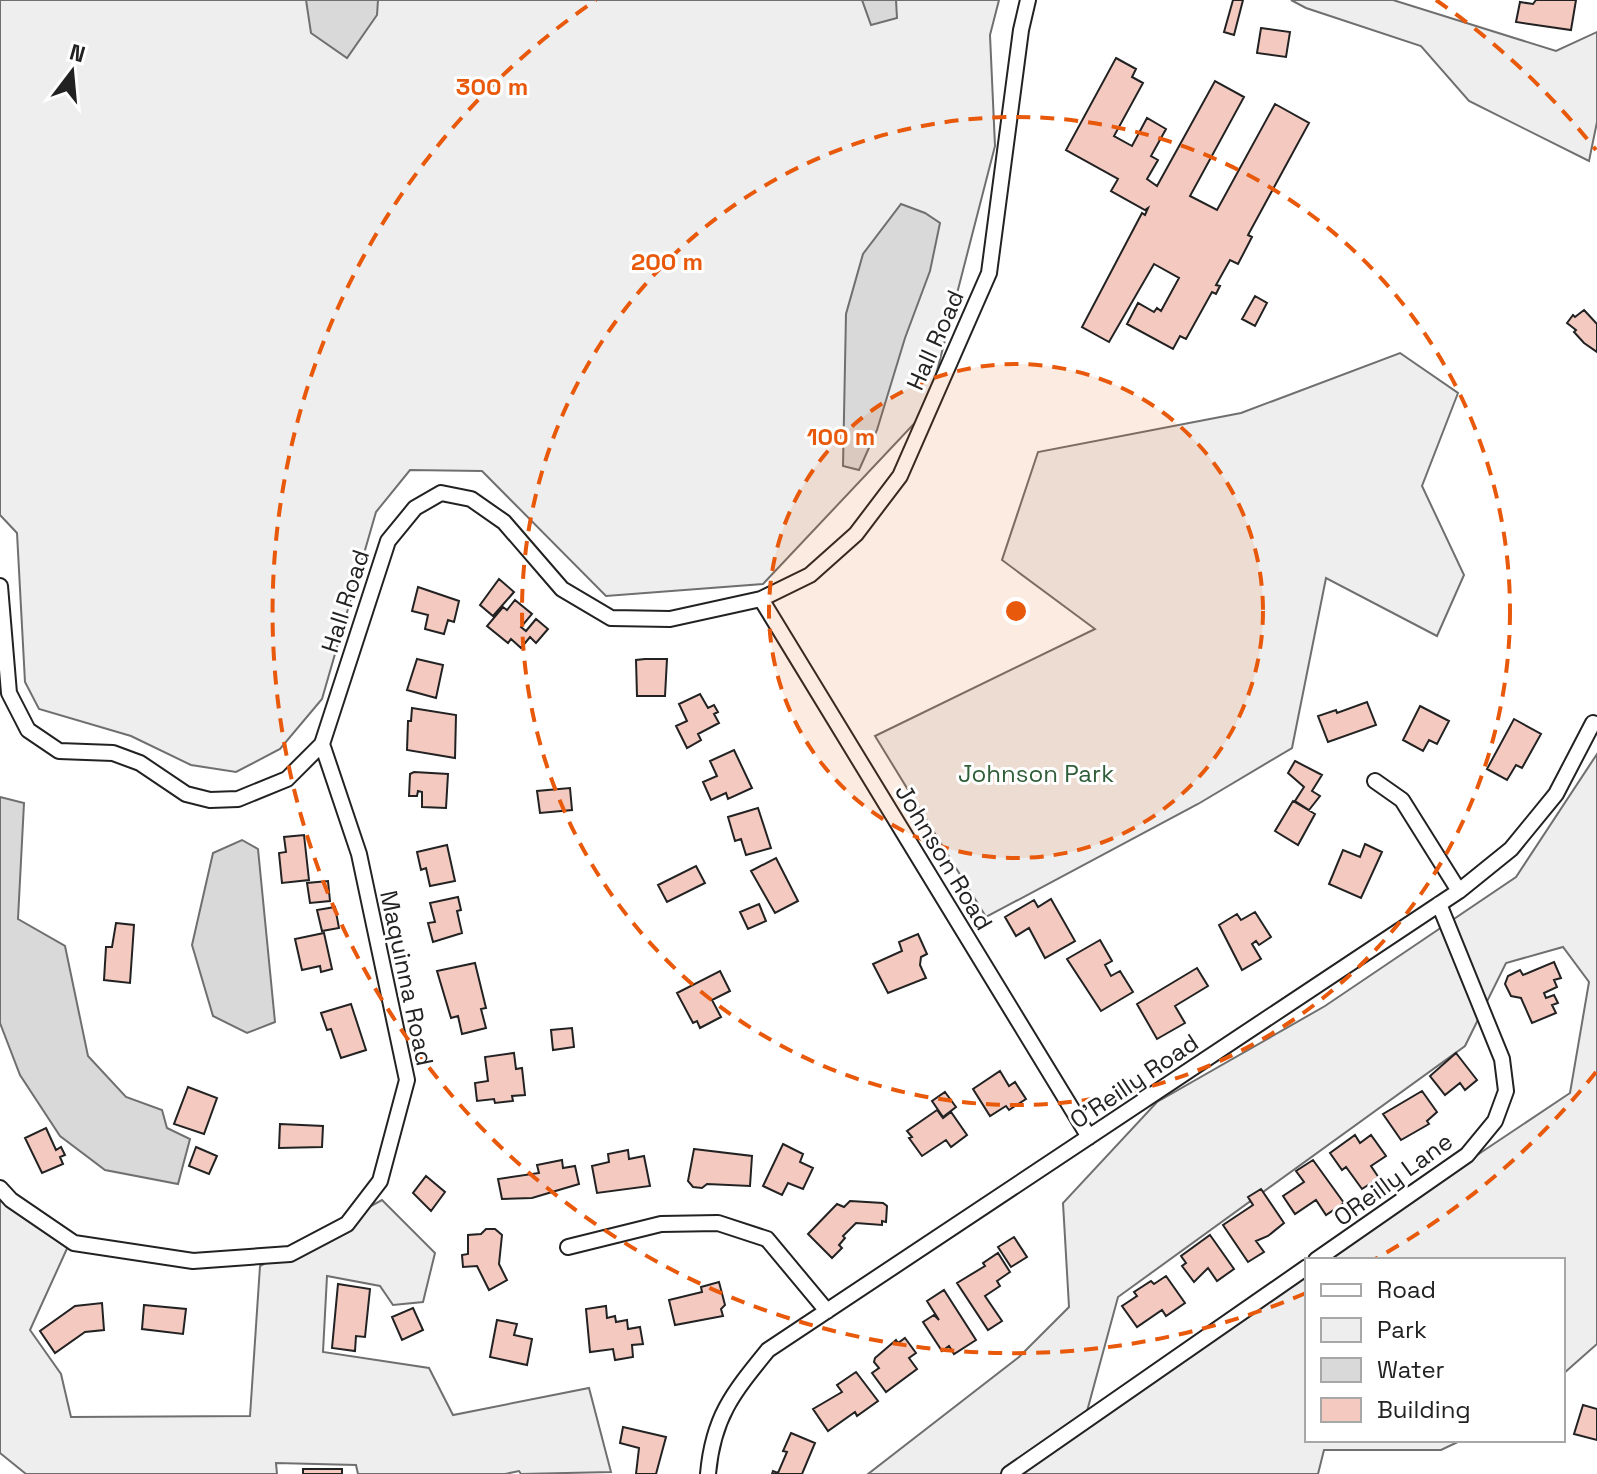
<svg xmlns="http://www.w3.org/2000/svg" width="1597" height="1474" font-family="'Space Grotesk',sans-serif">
	<rect width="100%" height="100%" fill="#fff"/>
	<path fill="#eee" stroke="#6f6f6f" stroke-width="2" d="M0 0H999L990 35 995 146 927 410 763 584 606 596 482 471 410 470 376 512 322 699 280 749 236 772 191 765 131 736 39 709 25 682 17 533 0 515Z
		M1291 0H1393L1556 51 1597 32V122L1589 161 1469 101 1421 46 1306 8Z
		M1400 353 1458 393 1422 486 1464 575 1437 636 1326 578 1292 748 1198 804 986 917 875 736 1095 629 1002 560 1038 452 1241 413Z
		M1597 754V1344L1563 1374V1260H1320L1570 1093 1589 982 1563 947 1506 963 1465 1046 1118 1297 1086 1415 1307 1269V1440H1462L1441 1450H1324L1318 1474H868L1019 1357 1069 1307 1063 1203 1157 1102 1325 1006 1516 877Z
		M0 1187 70 1242 30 1330 61 1374 71 1417 250 1416 260 1266 382 1200 435 1253 423 1302 393 1305 380 1286 327 1276 323 1352 429 1368 453 1415 589 1388 611 1472 521 1474 519 1471 505 1474H358L356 1465 276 1463 277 1474H26L0 1453Z"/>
	<path fill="#d9d9d9" stroke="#6f6f6f" stroke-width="2" d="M306 0H378L377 15 347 58 311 33Z
		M862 0H896L897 18 871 25Z
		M901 204 925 213 940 223 930 271 905 338 877 430 859 470 843 466 846 314 863 254Z
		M0 797 24 803 18 919 65 946 88 1056 126 1097 162 1110 167 1128 190 1139 178 1184 105 1170 60 1136 20 1075 0 1023Z
		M242 840 258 849 275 1022 247 1033 213 1016 192 945 213 853Z"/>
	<path fill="#f3c9c0" stroke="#222" stroke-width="2" d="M1233 0H1243L1234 35 1224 32Z
		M1576 0 1571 30 1516 22 1520 2 1533 4 1536 0Z
		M1261 28 1290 32 1286 57 1257 53Z
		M1116 58 1136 69 1132 77 1143 83 1114 136 1132 146 1147 118 1166 129 1151 156 1158 160 1147 179 1157 186 1215 81 1244 97 1190 196 1217 210 1275 104 1309 123 1248 235 1252 237 1238 264 1230 260 1216 285 1220 286 1216 294 1212 292 1186 339 1180 336 1173 349 1127 324 1138 303 1154 312 1157 308 1161 311 1179 278 1154 264 1109 342 1082 327 1142 213 1145 215 1148 208 1145 210 1111 191 1118 179 1066 150Z
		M1255 296 1267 303 1255 326 1242 319Z
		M1584 310 1597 324V352L1584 343 1574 332 1576 330 1567 323 1573 315 1575 317Z
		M499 579 514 592 493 616 480 605Z
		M418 587 459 601 454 622 448 620 444 634 425 629 428 615 412 611Z
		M515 600 532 614 521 627 526 631 536 619 548 629 536 643 530 637 521 648 511 639 508 643 487 626 503 607 507 610Z
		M417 659 443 665 436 698 407 690Z
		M645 659H667L665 696H637L636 660Z
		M700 694 708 708 714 705 718 712 714 714 719 723 698 734 701 740 687 748 676 726 687 721 679 704Z
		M1367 702 1376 725 1328 742 1318 716 1336 710 1337 713Z
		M1420 706 1449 721 1437 744 1429 740 1423 751 1403 740Z
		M412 708 456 715 455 758 407 750 408 721H411Z
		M1514 719 1541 734 1522 768 1516 765 1507 780 1487 769Z
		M734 750 752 788 728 799 726 793 711 800 703 782 717 776 710 761Z
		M1295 761 1322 775 1312 791 1320 796 1309 810 1295 801 1304 787 1288 773Z
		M414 772 448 774 446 808 422 807V792L418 791 417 796H409L410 774Z
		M570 788 572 810 540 813 537 791Z
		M1293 801 1315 814 1298 845 1275 831Z
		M758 808 771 848 746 855 741 839 735 841 728 817Z
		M304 835 309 880 282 883 279 853 286 852 284 837Z
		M1365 844 1382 852 1361 898 1329 884 1343 850 1360 857Z
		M447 845 455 881 430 886 426 868 421 870 417 852Z
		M776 858 798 901 775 913 751 871Z
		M696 866 705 883 667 902 658 885Z
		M328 881 330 901 310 903 307 883Z
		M458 897 461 910 457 911 462 933 433 942 428 923 435 922 430 903Z
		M1051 899 1075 941 1045 958 1029 928 1016 936 1005 917 1034 900 1038 907Z
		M759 904 766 921 748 929 740 912Z
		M335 907 339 928 322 931 317 910Z
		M1255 912 1271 937 1259 945 1256 941 1252 944 1261 959 1242 970 1219 925 1237 914 1241 920Z
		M116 923 134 925 130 983 104 980 106 947H112Z
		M324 933 332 969 321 972 320 966 302 970 295 939Z
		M918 934 927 954 921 957 920 965 926 978 888 993 873 964 902 951 899 942Z
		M1100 940 1112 961 1105 965 1111 976 1120 971 1133 992 1101 1011 1067 959Z
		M1554 962 1561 978 1554 980 1557 987 1544 993 1546 998 1554 995 1558 1003 1552 1005 1556 1013 1532 1023 1521 998 1511 996 1505 984 1508 976 1520 970 1523 975Z
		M475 963 486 1008 481 1009 486 1028 462 1034 458 1016 451 1018 437 971Z
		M1197 968 1208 986 1175 1006 1185 1023 1157 1039 1137 1004Z
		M720 971 730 991 712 1000 721 1017 700 1028 697 1021 693 1023 677 993Z
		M351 1004 366 1050 341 1058 331 1029 327 1030 321 1013Z
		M572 1028 574 1047 553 1050 551 1030Z
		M514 1053 516 1069 522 1068 525 1095 512 1096 513 1101 495 1103 494 1099 477 1101 475 1083 488 1081 485 1057Z
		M1456 1053 1477 1080 1465 1090 1460 1083 1445 1095 1430 1076Z
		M1000 1071 1009 1086 1015 1082 1026 1099 1009 1110 1006 1106 990 1116 973 1089Z
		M188 1087 217 1098 204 1134 174 1124Z
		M1422 1091 1437 1112 1427 1121 1429 1124 1401 1140 1383 1114Z
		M945 1092 956 1107 943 1117 932 1101Z
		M937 1110 943 1118 951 1112 967 1135 951 1147 946 1140 922 1156 909 1138 912 1137 907 1131Z
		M280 1124 323 1126 322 1147 279 1148Z
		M46 1128 56 1150 61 1147 65 1155 60 1157 63 1164 42 1173 25 1138Z
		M1355 1135 1360 1143 1371 1135 1386 1156 1371 1166 1379 1178 1362 1189 1346 1167 1342 1170 1330 1153Z
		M783 1144 803 1154 800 1162 813 1168 803 1189 788 1183 782 1195 763 1186Z
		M196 1147 217 1156 209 1174 189 1166Z
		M694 1149 752 1156 750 1186 707 1184 702 1188 693 1187 688 1181Z
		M628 1150 629 1159 644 1156 650 1186 597 1193 592 1166 609 1162 608 1154Z
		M562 1160 563 1168 575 1166 579 1184 532 1198 502 1199 498 1179 539 1173 537 1165Z
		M1313 1160 1344 1203 1326 1215 1316 1200 1295 1214 1283 1196 1304 1182 1296 1171Z
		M426 1176 445 1192 431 1211 413 1193Z
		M1261 1189 1284 1223 1268 1236 1256 1241 1264 1252 1248 1262 1223 1225 1253 1205 1248 1197Z
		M850 1201 883 1203 887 1206 886 1222 882 1221V1225L856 1223 843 1236 845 1238 839 1245 842 1248 832 1258 808 1234 837 1204 844 1207Z
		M486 1229H495L502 1235 499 1264 507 1280 489 1290 477 1266 463 1267 462 1255 468 1254V1235L481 1234Z
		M1210 1235 1234 1269 1217 1281 1208 1268 1194 1282 1182 1266 1186 1263 1181 1256Z
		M1014 1237 1027 1257 1011 1267 998 1247Z
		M998 1253 1010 1272 997 1281 1000 1286 985 1296 1002 1321 988 1330 957 1283 985 1266 983 1263Z
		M1166 1276 1185 1303 1166 1316 1162 1310 1137 1327 1122 1306 1137 1296 1134 1292 1151 1281 1154 1284Z
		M719 1282 725 1305 721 1309 723 1316 675 1325 669 1300 702 1292 701 1287Z
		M338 1284 370 1289 365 1337 356 1336 355 1351 332 1348Z
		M944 1290 976 1340 954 1354 949 1346 942 1351 923 1322 934 1315 939 1320 927 1301Z
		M102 1303 104 1330 85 1332 55 1353 40 1331 75 1306Z
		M144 1305 186 1309 183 1334 142 1329Z
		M606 1306 607 1318 615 1316 616 1322 627 1320 628 1329 640 1327 643 1344 632 1345 633 1357 615 1360 613 1349 590 1352 586 1309Z
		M413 1308 423 1330 402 1340 392 1317Z
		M497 1320 517 1324 514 1335 532 1339 527 1365 490 1357Z
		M905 1338 916 1353 909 1358 917 1369 886 1392 872 1373 879 1368 874 1362 875 1358 896 1340 898 1343Z
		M856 1372 878 1401 857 1416 855 1412 828 1431 813 1409 842 1392 837 1385Z
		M1583 1405 1597 1409V1440L1574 1434Z
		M623 1427 666 1437 656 1474H636L639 1448 620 1443Z
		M791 1433 815 1443 802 1474H772L773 1471 778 1473 787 1452 783 1451Z
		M303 1469H342V1474H303Z"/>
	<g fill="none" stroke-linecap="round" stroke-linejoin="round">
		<g stroke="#222" stroke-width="18">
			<path id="street" d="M0 586 9 693 28 730 59 751 113 753 140 763 186 794 210 800 238 799 287 779 322 744 388 541 415 508 441 493 471 499 504 522 562 589 611 618 670 619 761 599 810 575 856 534 900 476 989 273 1021 30 1028 0
				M761 599 1089 1137
				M1375 781 1402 800 1459 891
				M0 1188 11 1200 74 1243 193 1261 290 1254 347 1224 380 1181 407 1080 359 854 322 744
				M568 1247 661 1224 718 1223 767 1239 827 1311
				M1316 1260 1467 1155 1495 1121 1506 1091 1502 1059 1439 904
				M708 1474C713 1417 733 1393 768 1350L1459 891 1511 849 1556 794 1593 723
				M1009 1474 1307 1267"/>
		</g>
		<use href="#street" stroke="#fff" stroke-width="14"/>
	</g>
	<circle cx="1016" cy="611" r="247" fill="#e8590c" fill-opacity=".12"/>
	<g fill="none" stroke="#e8590c" stroke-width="4" stroke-dasharray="14 10">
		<circle cx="1016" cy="611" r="247"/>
		<circle cx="1016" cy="611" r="494"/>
		<path d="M1596 1072A741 741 0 0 1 1375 1259M1306 1293A741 741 0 0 1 596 0M1436 0A741 741 0 0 1 1596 150"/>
	</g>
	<g text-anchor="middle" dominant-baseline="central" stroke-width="6" stroke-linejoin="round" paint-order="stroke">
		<g font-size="24" fill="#222" stroke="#fff">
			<text transform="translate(935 340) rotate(-66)">Hall Road</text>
			<text transform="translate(345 601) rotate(-72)">Hall Road</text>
			<text transform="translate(944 857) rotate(59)">Johnson Road</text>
			<text transform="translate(407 978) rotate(78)">Maquinna Road</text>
			<text transform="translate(1134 1081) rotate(-34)">O'Reilly Road</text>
			<text transform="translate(1393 1179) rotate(-36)">OReilly Lane</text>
		</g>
		<g font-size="24" fill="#2f5e38" stroke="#fff">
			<text x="1036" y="773">Johnson Park</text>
		</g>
	</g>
	<circle cx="1016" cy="611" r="12" fill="#e8590c" stroke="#fff" stroke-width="4"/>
	<g font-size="24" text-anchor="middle" font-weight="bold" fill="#e8590c" stroke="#fff" stroke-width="6" stroke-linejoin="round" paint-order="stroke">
		<text x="492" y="95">300 m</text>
		<text x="667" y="270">200 m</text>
		<text x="841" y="445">100 m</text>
	</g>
	<rect x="1305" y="1258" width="260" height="184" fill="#ffffff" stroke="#a7a7a7" stroke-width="2"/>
	<rect x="1321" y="1284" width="40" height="12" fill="#ffffff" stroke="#a7a7a7" stroke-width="2"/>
	<text x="1377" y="1298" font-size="24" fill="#222222">Road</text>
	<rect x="1321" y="1318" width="40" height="24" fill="#eeeeee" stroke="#a7a7a7" stroke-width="2"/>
	<text x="1377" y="1338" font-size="24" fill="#222222">Park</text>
	<rect x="1321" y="1358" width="40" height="24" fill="#d9d9d9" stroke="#a7a7a7" stroke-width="2"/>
	<text x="1377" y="1378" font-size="24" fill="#222222">Water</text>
	<rect x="1321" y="1398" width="40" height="24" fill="#f3c9c0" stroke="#a7a7a7" stroke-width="2"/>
	<text x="1377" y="1418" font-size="24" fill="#222222">Building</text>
	<g transform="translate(72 72) rotate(16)" stroke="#ffffff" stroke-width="6" paint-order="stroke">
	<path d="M0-6L14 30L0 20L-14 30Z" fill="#222222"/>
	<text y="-12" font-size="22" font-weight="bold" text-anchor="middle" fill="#222222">N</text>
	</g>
</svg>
